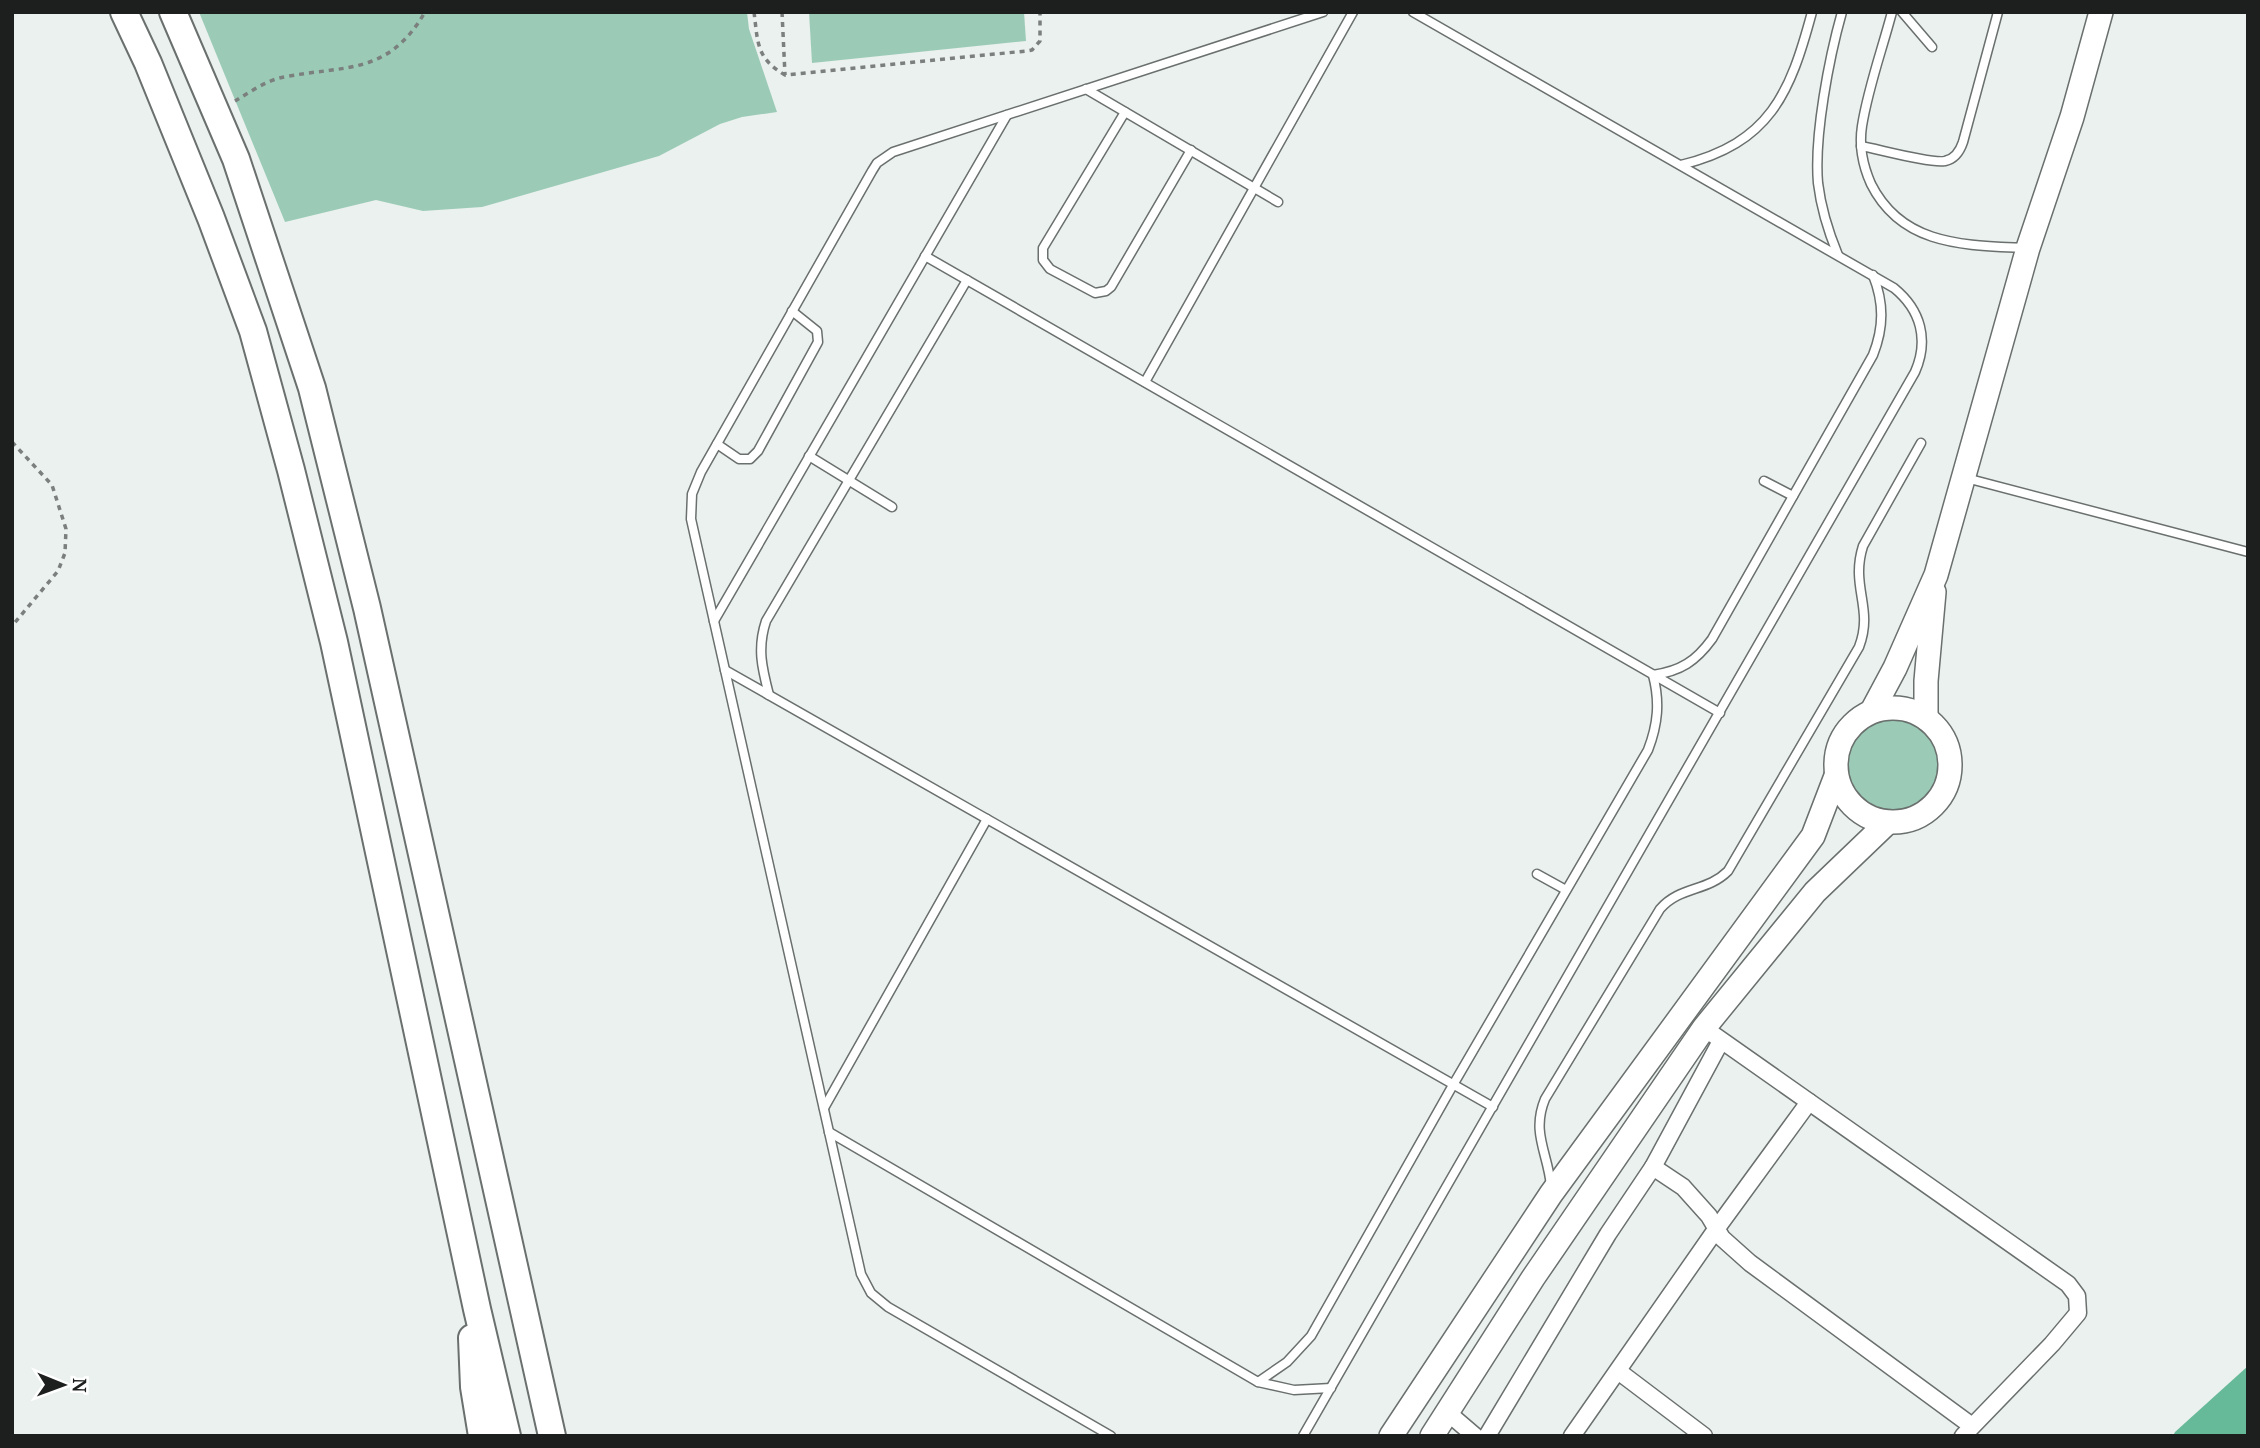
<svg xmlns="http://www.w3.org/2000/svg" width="2260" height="1448" viewBox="0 0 2260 1448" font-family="'PT Serif',serif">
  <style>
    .green { fill: #9bcbb7 }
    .water { fill: #66b999 }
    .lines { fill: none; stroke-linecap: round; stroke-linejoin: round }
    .service-casing { stroke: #6a706d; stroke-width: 11 }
    .minor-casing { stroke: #6a706d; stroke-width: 19 }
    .secondary-casing { stroke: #6a706d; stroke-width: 26 }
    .trunk-casing { stroke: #6a706d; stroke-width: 30 }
    .path { stroke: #7b7f7d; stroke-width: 3.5; stroke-dasharray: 5 5; stroke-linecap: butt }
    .service { stroke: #fff; stroke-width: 8 }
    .minor { stroke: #fff; stroke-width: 16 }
    .secondary { stroke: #fff; stroke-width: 23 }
    .trunk { stroke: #fff; stroke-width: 26 }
  </style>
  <rect width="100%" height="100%" fill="#ebf1ee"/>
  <g class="green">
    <path d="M199,12H747L749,29L777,112L742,117L720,124L659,156L482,207L423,211L376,200L285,222Z"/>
    <path d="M809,12H1024L1026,41L812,63Z"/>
    <circle cx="1893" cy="765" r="45"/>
  </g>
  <path class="water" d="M2248,1366V1436H2173L2175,1432Z"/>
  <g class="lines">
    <defs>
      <g id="service">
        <path d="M1892,12C1882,50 1868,88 1862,126C1859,145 1863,166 1871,184C1902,246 1964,245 2025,248"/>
        <path d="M1902,12L1932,47"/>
        <path d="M1086,89L1278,202"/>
        <path d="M1125,112L1043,248V260L1050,269L1095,293L1106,291L1111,287L1191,150"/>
        <path d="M1861,146C1878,149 1932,164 1945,161C1955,159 1960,151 1963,142L1998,12"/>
        <path d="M1681,165C1770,143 1790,94 1812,12"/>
        <path d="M1838,255C1828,231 1821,208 1818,183C1814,136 1829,58 1842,12"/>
        <path d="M925,256L1720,713"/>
        <path d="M1145,382L1353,12"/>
        <path d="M717,444L739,459H750L758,451L818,342L817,331L792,311"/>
        <path d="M809,456L892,507"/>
        <path d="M1966,478L2248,552"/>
        <path d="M1764,481L1793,496"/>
        <path d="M714,621L1007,115"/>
        <path d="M725,670L1493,1107"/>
        <path d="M769,695C762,668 757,648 766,621L967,280"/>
        <path d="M1537,874L1566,890"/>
        <path d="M824,1108L987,819"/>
        <path d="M829,1132L1258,1382L1294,1390L1331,1388"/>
        <path d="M1551,1186C1548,1153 1531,1133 1545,1099L1660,909C1680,886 1707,892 1728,871L1859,647C1874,608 1850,587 1863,546L1921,443"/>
        <path d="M1258,1382L1287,1362L1311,1336L1453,1085L1648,750C1658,724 1660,702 1653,675C1681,671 1696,661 1712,639L1873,355C1884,327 1884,303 1873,275"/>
        <path d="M1111,1436L888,1307L871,1293L861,1274L691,519L692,494L701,472L872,171L877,163L893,152L1323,12"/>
        <path d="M1303,1436L1915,372C1929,340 1921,310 1894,288L1413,12"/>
      </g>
      <g id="minor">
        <path d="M1704,1028L2068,1284L2077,1296L2078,1313L2052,1344L1963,1436"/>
        <path d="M1653,1167L1683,1187L1709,1216L1722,1238L1750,1263L1972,1426"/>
        <path d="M1618,1371L1704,1436"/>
        <path d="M1447,1412L1475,1436"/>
        <path d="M1487,1436L1608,1234L1653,1167L1721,1041"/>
        <path d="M1572,1436L1717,1228L1809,1102"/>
      </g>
      <g id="secondary">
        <circle cx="1893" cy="765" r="57"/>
        <path d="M1872,711L1895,668L1936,575L2028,248L2072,117L2101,12"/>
        <path d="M1926,718V681L1934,592"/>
        <path d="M1391,1436L1551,1194L1813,836L1836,776"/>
        <path d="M1432,1436L1533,1278L1704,1028L1815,892L1887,823"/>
      </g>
      <g id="trunk">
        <path d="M124,12L148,63L211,218L253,331L291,470L334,642L477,1309L507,1436"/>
        <path d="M173,12L236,159L312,388L367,608L552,1436"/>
        <path d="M472,1338L474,1387L482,1436"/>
      </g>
    </defs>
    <use href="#service" class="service-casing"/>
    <use href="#minor" class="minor-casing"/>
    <use href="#secondary" class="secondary-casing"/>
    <use href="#trunk" class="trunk-casing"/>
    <g class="path">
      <path d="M754,12C758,43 756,58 785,75L1026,51L1032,50L1040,41V12"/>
      <path d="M782,12L785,75"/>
      <path d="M235,101C250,92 267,80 284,77C345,65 388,76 425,12"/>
      <path d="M12,442L52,485L66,529L65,553L58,571L12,626"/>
    </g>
    <use href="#service" class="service"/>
    <use href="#minor" class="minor"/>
    <use href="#secondary" class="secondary"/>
    <use href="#trunk" class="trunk"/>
  </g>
  <rect width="2260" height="1448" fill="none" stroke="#1d1f1e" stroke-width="28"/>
  <g transform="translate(63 1385) rotate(91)" stroke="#ffffff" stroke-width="5" paint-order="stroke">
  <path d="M0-5L12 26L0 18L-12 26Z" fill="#1d1f1e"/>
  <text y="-10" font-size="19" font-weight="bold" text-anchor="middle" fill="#1d1f1e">N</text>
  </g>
</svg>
